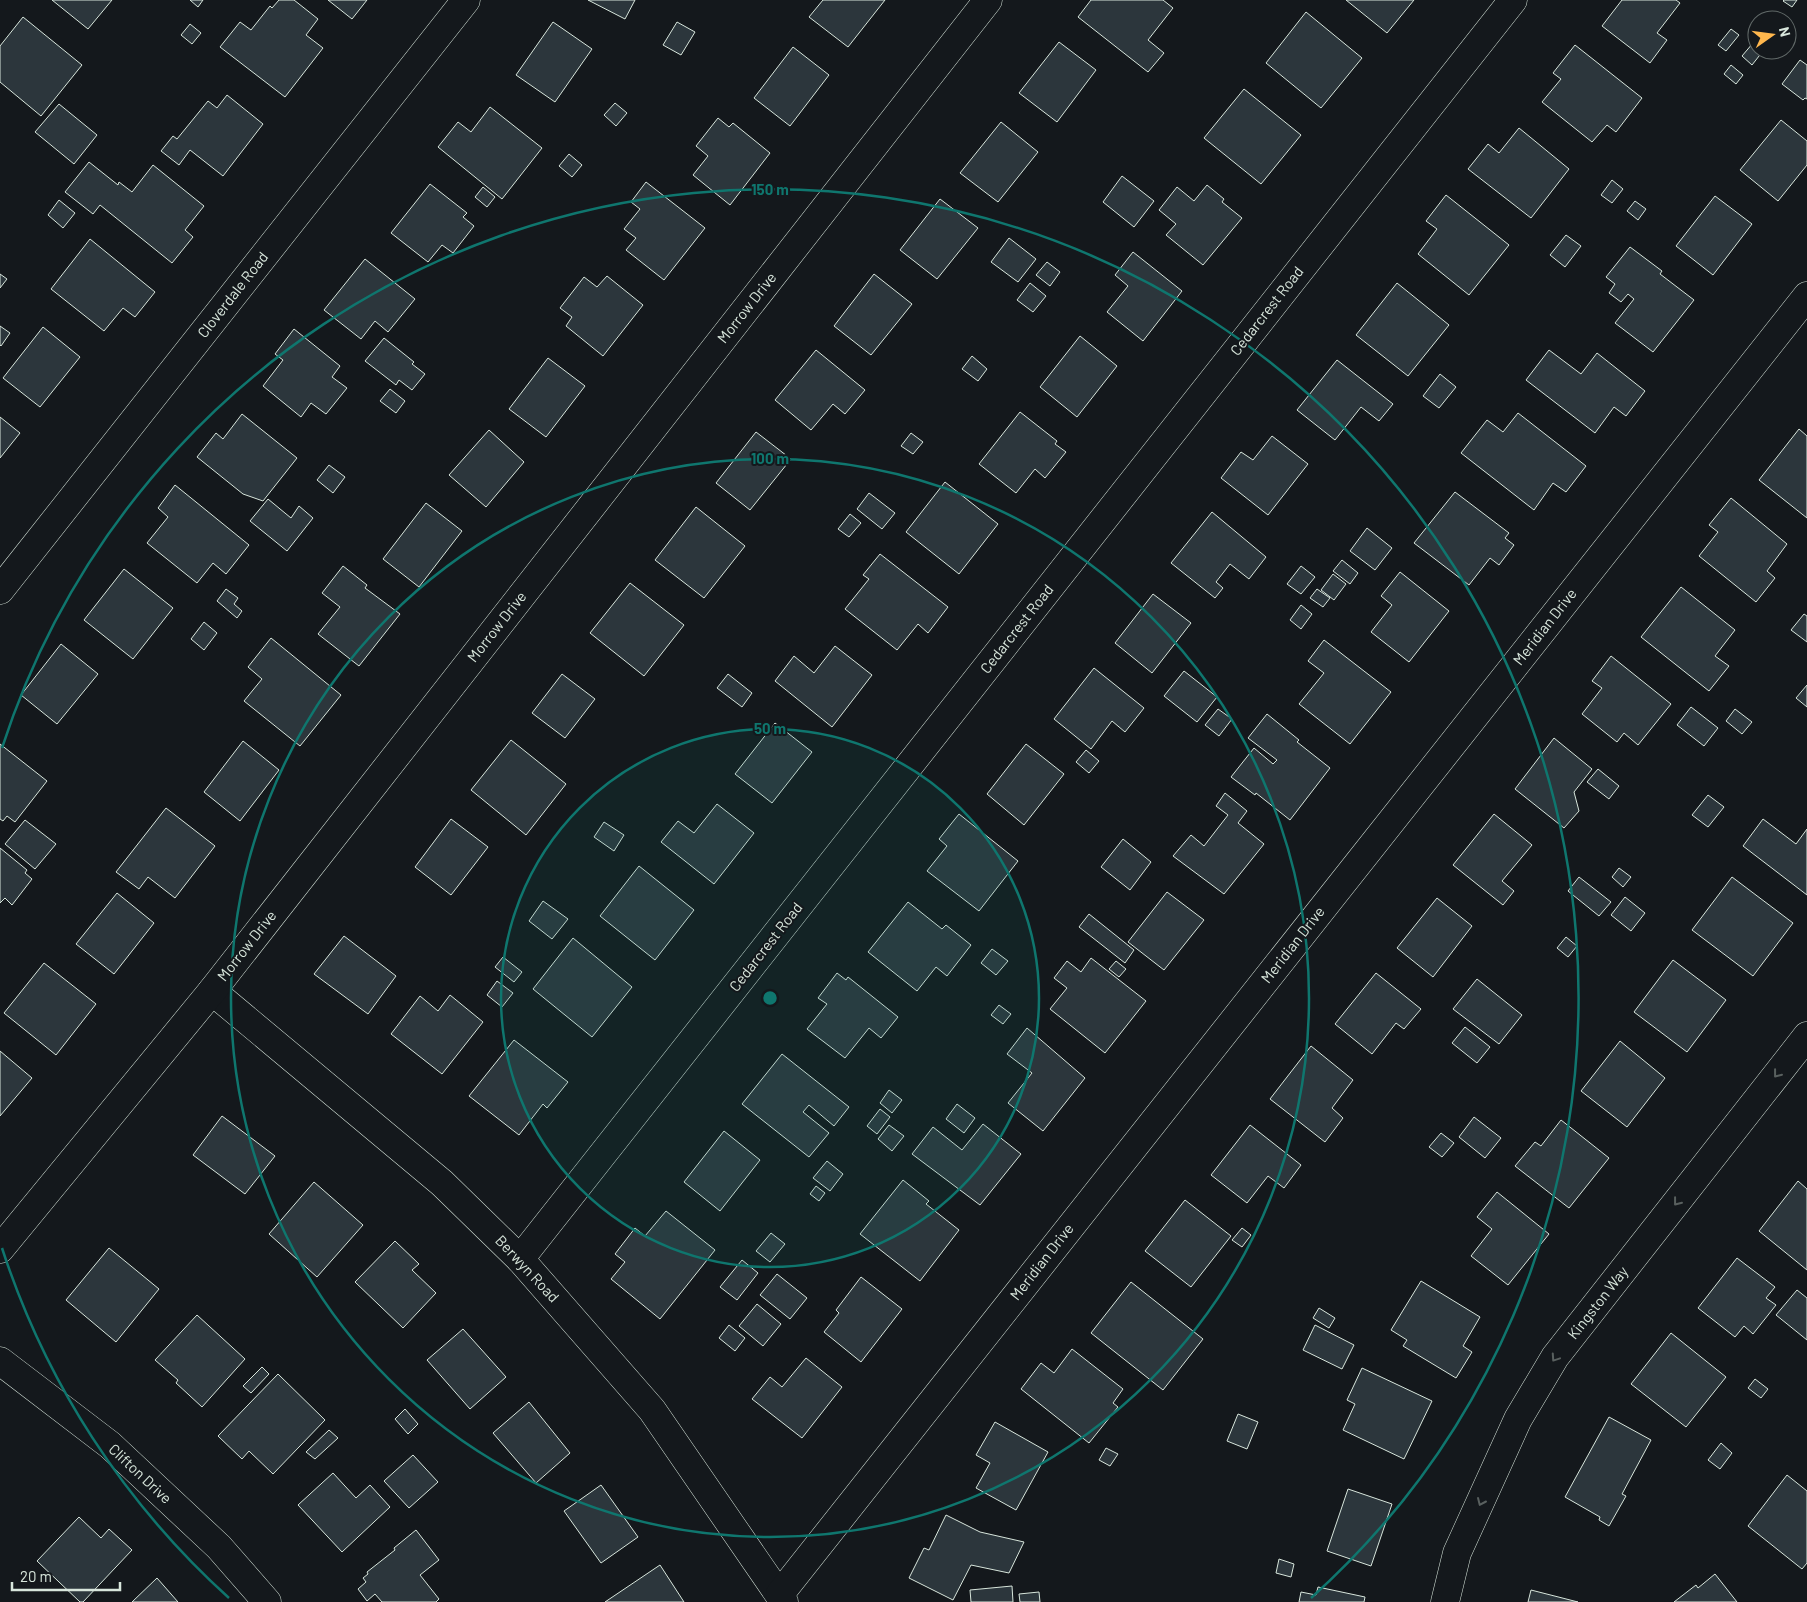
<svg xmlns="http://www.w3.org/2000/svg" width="1807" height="1602" viewBox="0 0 1807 1602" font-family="Barlow,sans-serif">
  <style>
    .building { fill: #2c363c; stroke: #d8e6dc }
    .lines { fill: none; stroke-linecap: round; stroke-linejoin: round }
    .minor-casing { stroke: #d8e6dc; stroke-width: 29 }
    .minor { stroke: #14181c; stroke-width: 28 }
    .oneway { stroke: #59605f }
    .ring { fill: none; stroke: #0f766e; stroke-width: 2.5 }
    .labels { text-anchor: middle; stroke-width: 4; stroke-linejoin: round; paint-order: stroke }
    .street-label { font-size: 15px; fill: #d8e6dc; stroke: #14181c }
    .centre { fill: #0f766e; stroke: #14181c; stroke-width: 2.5 }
    .ring-label { font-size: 15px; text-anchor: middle; font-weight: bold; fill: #0f766e; stroke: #14181c; stroke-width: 4; stroke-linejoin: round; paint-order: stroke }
  </style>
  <rect width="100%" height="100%" fill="#14181c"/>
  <g class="building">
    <path d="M52,0H112L88,29Z"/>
    <path d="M190,0H203L198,7Z"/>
    <path d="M279,0H294L318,19L306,35L323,48L285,97L220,47L240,22L251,30L270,6L272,8Z"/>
    <path d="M328,0H367L352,19Z"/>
    <path d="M588,0H635L625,19Z"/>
    <path d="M823,0H885L848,47L809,17Z"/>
    <path d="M1091,0H1163L1173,8L1148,40L1164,53L1148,72L1078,17Z"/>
    <path d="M1346,0H1414L1387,33Z"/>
    <path d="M1622,0H1676L1680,3L1657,33L1667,40L1650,63L1602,26Z"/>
    <path d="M1784,0H1797L1792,7L1783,1Z"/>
    <path d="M1306,12L1362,58L1321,108L1266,63Z"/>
    <path d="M23,17L82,65L41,116L0,82V46Z"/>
    <path d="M553,22L592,49L555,102L516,75Z"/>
    <path d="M677,22L695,32L681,55L663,45Z"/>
    <path d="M190,24L201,33L192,44L181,35Z"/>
    <path d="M1731,29L1739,35L1726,51L1718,45Z"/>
    <path d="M1059,42L1096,70L1057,122L1019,93Z"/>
    <path d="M1753,43L1757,46V50L1763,51L1752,65L1742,56Z"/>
    <path d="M1575,45L1642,98L1616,132L1607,125L1592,142L1542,102L1561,79L1553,73Z"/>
    <path d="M793,47L829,75L790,126L754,98Z"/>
    <path d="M1800,60L1807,65V99L1805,98L1803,100L1782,84Z"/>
    <path d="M1731,65L1743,75L1736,84L1724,74Z"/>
    <path d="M1244,89L1301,135L1261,184L1204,138Z"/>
    <path d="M227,95L263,124L223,176L190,150L179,165L161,151L173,136L177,139L208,101L217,108Z"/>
    <path d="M615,103L627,113L616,126L604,115Z"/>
    <path d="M59,104L97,135L74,164L35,132Z"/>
    <path d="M490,107L542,148L502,199L438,147L458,122L471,132Z"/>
    <path d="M718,118L729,127L733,123L770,153L730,205L693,175L708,156L696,146Z"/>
    <path d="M1781,120L1807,141V165L1778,201L1740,170Z"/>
    <path d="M1001,122L1038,152L998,202L960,173Z"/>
    <path d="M1519,128L1569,169L1531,218L1468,169L1488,144L1499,153Z"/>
    <path d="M569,154L582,165L572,177L559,166Z"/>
    <path d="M89,162L118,185L119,182L132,192L153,165L204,206L185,230L193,237L172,263L100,205L93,214L65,192Z"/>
    <path d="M1122,176L1154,201L1134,227L1103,202Z"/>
    <path d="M1612,180L1623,189L1612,203L1601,195Z"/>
    <path d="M646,182L705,228L664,280L626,250L636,238L624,229L640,209L631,202Z"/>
    <path d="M430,184L467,213L463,217L474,226L453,253L442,245L428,262L391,233Z"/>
    <path d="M1207,185L1224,199L1222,202L1242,218L1203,265L1166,235L1176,224L1159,210L1177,187L1194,201Z"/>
    <path d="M483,187L495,197L487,207L475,197Z"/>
    <path d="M1446,195L1509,245L1469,295L1418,254L1437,229L1426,221Z"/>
    <path d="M1715,196L1752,224L1713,275L1676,246Z"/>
    <path d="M940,199L978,228L937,279L900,250Z"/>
    <path d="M59,200L75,213L63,228L48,215Z"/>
    <path d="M1635,201L1646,209L1638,220L1627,211Z"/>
    <path d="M1566,235L1581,246L1565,267L1550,255Z"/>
    <path d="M1009,238L1036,259L1018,282L991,262Z"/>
    <path d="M90,239L155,292L135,317L123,308L104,331L51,289Z"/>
    <path d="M1630,247L1662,271L1660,274L1694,300L1653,352L1615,323L1634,299L1628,294L1621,302L1609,293L1615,284L1606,277Z"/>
    <path d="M1133,252L1182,291L1143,341L1107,312L1128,286L1115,275Z"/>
    <path d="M365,259L415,299L388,332L375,321L361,339L324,310Z"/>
    <path d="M1047,262L1060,272L1050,286L1036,275Z"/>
    <path d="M0,274L7,279L0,288Z"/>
    <path d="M874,274L912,304L871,355L834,326Z"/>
    <path d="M607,276L643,305L603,356L566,326L572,317L560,308L584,277L597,287Z"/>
    <path d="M1030,283L1046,296L1033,312L1017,300Z"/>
    <path d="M1397,283L1449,325L1408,376L1356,335Z"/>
    <path d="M0,326L10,333L1,346L0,345Z"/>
    <path d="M43,327L80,357L40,407L3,378Z"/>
    <path d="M294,329L340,366L332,377L347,388L326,414L311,403L301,417L263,386L283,360L275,354Z"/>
    <path d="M1080,336L1117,366L1077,417L1040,387Z"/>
    <path d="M384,338L414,362L412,364L425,374L412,390L399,380L396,385L365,361Z"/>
    <path d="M816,350L865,390L845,414L833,404L811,430L775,400Z"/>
    <path d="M1549,350L1581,374L1597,353L1645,391L1626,416L1614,407L1595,433L1526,380Z"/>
    <path d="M972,356L987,369L978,381L962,369Z"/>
    <path d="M548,358L585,386L546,437L509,409Z"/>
    <path d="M1337,360L1393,404L1379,421L1361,407L1335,440L1297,410Z"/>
    <path d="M1440,374L1456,387L1439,408L1423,396Z"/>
    <path d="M390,389L405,401L396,413L380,401Z"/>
    <path d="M1020,412L1057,441L1055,444L1066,452L1045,478L1035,469L1016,493L979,464Z"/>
    <path d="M1518,413L1586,466L1566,492L1553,483L1534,510L1461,453L1487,420L1503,432Z"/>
    <path d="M242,414L297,458L263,501L243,494L197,457L216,433L223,439Z"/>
    <path d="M0,417L20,433L0,458Z"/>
    <path d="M1799,429L1807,436V518L1759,480Z"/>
    <path d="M489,430L524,462L486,507L449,475Z"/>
    <path d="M756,432L791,459L750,510L716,483Z"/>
    <path d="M911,433L923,442L913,454L901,446Z"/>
    <path d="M1272,436L1308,464L1268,515L1221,478L1241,452L1253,460Z"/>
    <path d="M329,465L345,477L333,493L317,480Z"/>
    <path d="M945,482L998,524L959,574L906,532Z"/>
    <path d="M175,485L249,545L226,574L213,563L197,583L147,543L168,517L158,508Z"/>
    <path d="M1455,492L1509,533L1505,538L1514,545L1499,565L1490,558L1469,585L1414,543Z"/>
    <path d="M869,493L895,513L882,529L857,509Z"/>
    <path d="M1731,498L1787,544L1767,571L1775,578L1756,602L1699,556L1718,532L1709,525Z"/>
    <path d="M268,499L291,518L299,506L313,518L287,551L250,521Z"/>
    <path d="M426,503L462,531L419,587L383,559Z"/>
    <path d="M696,507L745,546L704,598L655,560Z"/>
    <path d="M1212,512L1266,557L1249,579L1230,564L1216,582L1223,588L1215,598L1171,563Z"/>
    <path d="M850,514L861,523L849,537L838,529Z"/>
    <path d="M1367,528L1392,548L1375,570L1350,551Z"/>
    <path d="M880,554L948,607L928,633L918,624L897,650L845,609L869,579L863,575Z"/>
    <path d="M1342,560L1358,573L1350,584L1333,571Z"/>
    <path d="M343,566L367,585L365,588L400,614L359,666L318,634L340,607L322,593Z"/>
    <path d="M1301,566L1315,577L1301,594L1287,584Z"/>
    <path d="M124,569L173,608L133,659L84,620Z"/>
    <path d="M1400,572L1449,611L1409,662L1371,632L1392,605L1381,596Z"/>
    <path d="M1333,574L1346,584L1334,600L1321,590Z"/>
    <path d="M630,583L684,625L644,676L590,633Z"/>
    <path d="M1681,587L1735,630L1715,656L1729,666L1709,691L1641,637Z"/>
    <path d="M226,589L238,598L234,604L242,611L237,618L217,601Z"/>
    <path d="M1317,589L1330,598L1323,607L1310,598Z"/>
    <path d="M1153,594L1191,623L1152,673L1115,643Z"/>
    <path d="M1301,605L1312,614L1301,629L1290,620Z"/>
    <path d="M1804,614L1807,616V642L1791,630Z"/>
    <path d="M204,622L217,633L204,650L191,639Z"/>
    <path d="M271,638L341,695L300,746L244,701L262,679L248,667Z"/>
    <path d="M1324,640L1391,692L1350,744L1299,704L1324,673L1308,661Z"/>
    <path d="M61,644L98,674L57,724L21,695Z"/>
    <path d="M835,646L872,675L832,727L775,681L794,656L814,673Z"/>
    <path d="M1611,656L1671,704L1638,745L1624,733L1617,742L1582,714L1602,688L1592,681Z"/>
    <path d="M1094,668L1144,708L1125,732L1112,721L1091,749L1054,719Z"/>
    <path d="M1184,671L1217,697L1197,722L1164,696Z"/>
    <path d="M562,674L595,699L565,738L532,713Z"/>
    <path d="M728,674L752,693L742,707L717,688Z"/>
    <path d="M1807,685V707L1796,698Z"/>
    <path d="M1691,707L1718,728L1704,746L1677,725Z"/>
    <path d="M1218,709L1232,719L1219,736L1205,725Z"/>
    <path d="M1735,709L1752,722L1742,734L1726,721Z"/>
    <path d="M1267,714L1299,740L1297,742L1330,768L1290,820L1256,793L1255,795L1231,777L1254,748L1273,764L1277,760L1248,738Z"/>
    <path d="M775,723L812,752L772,803L735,774Z"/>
    <path d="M1554,738L1592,769L1574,792L1579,811L1564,828L1515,789Z"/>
    <path d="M511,740L566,784L526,835L471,790Z"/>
    <path d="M243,741L279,770L240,821L204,792Z"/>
    <path d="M0,744L47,781L15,822L7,816L3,821L0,819Z"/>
    <path d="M1026,744L1064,774L1024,825L987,794Z"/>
    <path d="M1086,750L1099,761L1089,773L1076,762Z"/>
    <path d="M1598,769L1619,786L1609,799L1587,782Z"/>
    <path d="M1225,793L1247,811L1238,823L1264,844L1224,894L1173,856L1191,835L1204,846L1228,815L1216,806Z"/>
    <path d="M1708,795L1724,807L1708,827L1692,815Z"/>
    <path d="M717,804L754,833L714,884L661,842L678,821L694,833Z"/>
    <path d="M166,808L215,846L175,898L148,877L139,889L116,872Z"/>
    <path d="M959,814L1018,861L979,911L927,871L947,846L939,839Z"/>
    <path d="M1494,814L1532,845L1502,881L1514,891L1503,905L1453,865Z"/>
    <path d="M451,819L488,847L451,895L415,867Z"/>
    <path d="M1763,819L1796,844L1807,829V895L1743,846Z"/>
    <path d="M25,820L56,844L35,869L5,844Z"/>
    <path d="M604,822L624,835L614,851L594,837Z"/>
    <path d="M1123,839L1151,862L1130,890L1101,867Z"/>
    <path d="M0,848L27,870L25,873L32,879L12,905L5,898L0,903Z"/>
    <path d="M639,866L694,910L655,960L600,916Z"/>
    <path d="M1619,868L1631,877L1623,887L1612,877Z"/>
    <path d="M1579,877L1611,902L1599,916L1568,891Z"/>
    <path d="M1732,877L1793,923L1753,976L1692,930Z"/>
    <path d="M1167,892L1204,920L1164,970L1128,942Z"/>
    <path d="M117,893L154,923L114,974L76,944Z"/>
    <path d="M1625,897L1645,913L1631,931L1611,915Z"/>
    <path d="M1437,898L1472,926L1433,977L1397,948Z"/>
    <path d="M543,901L568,919L552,939L529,921Z"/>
    <path d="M908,902L942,929L946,925L971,945L947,976L936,967L917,991L868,952Z"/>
    <path d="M1089,914L1134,950L1125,963L1079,927Z"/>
    <path d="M344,936L396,976L368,1014L314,974Z"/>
    <path d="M1566,937L1577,946L1568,957L1557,948Z"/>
    <path d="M573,938L632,987L592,1037L533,989Z"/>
    <path d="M992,949L1008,961L996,975L981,963Z"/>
    <path d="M503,957L522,972L514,982L495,967Z"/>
    <path d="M1091,958L1146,1001L1105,1053L1050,1009L1067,988L1054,978L1067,961L1081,972Z"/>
    <path d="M1673,960L1726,1000L1687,1052L1634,1012Z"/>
    <path d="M1116,961L1126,969L1119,977L1109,969Z"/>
    <path d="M44,963L96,1004L56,1055L4,1013Z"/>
    <path d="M837,973L846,980L848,977L898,1017L881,1038L869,1028L845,1058L807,1029L827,1004L818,998Z"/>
    <path d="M1376,973L1421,1009L1404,1029L1396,1023L1372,1054L1335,1024Z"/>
    <path d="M1477,979L1522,1015L1499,1044L1453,1009Z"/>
    <path d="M497,981L513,993L502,1007L487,995Z"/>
    <path d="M450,995L483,1022L442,1074L391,1034L420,996L438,1011Z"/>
    <path d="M999,1005L1011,1014L1003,1024L991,1015Z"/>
    <path d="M1465,1027L1490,1047L1477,1063L1452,1043Z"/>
    <path d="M1027,1028L1085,1078L1043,1131L1008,1103L1032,1073L1007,1054Z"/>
    <path d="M514,1040L568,1082L547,1108L543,1104L519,1135L469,1096Z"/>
    <path d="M1620,1041L1665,1078L1627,1127L1581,1091Z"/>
    <path d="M1311,1046L1353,1080L1332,1108L1343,1118L1325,1142L1270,1099Z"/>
    <path d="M0,1051L32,1078L0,1116Z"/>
    <path d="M782,1054L849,1107L834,1126L809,1105L803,1112L829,1133L809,1157L742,1104Z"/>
    <path d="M889,1090L902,1100L892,1113L880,1103Z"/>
    <path d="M957,1104L975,1118L964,1133L946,1119Z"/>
    <path d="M880,1109L890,1117L877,1134L867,1126Z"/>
    <path d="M222,1116L275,1156L245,1194L193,1155Z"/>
    <path d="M1474,1117L1501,1138L1485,1158L1459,1137Z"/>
    <path d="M1561,1120L1609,1158L1569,1208L1515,1166L1535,1142L1541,1146Z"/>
    <path d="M983,1124L1021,1154L980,1205L912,1154L933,1127L962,1150Z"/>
    <path d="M889,1125L904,1136L892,1151L878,1139Z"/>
    <path d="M1250,1125L1301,1165L1284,1188L1268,1176L1247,1203L1211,1175Z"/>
    <path d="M724,1131L760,1160L720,1211L684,1182Z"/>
    <path d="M1441,1133L1454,1143L1442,1157L1429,1147Z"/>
    <path d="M827,1161L843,1174L830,1191L813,1178Z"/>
    <path d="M903,1180L929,1201L926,1204L959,1230L920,1281L860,1234Z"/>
    <path d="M1798,1181L1807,1189V1270L1759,1231Z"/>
    <path d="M314,1182L363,1225L317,1277L269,1234Z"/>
    <path d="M816,1186L825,1193L819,1201L810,1194Z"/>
    <path d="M1497,1192L1549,1234L1508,1285L1471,1256L1492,1229L1477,1217Z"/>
    <path d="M1185,1200L1231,1236L1191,1287L1145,1251Z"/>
    <path d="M666,1211L715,1250L660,1319L611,1279L625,1262L615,1254L635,1228L645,1236Z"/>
    <path d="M1242,1228L1251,1235L1242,1247L1232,1240Z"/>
    <path d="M771,1233L785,1244L770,1262L756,1251Z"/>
    <path d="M395,1241L419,1264L412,1270L436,1293L403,1328L355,1282Z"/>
    <path d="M109,1248L159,1289L116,1342L66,1300Z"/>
    <path d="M1737,1258L1775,1287L1766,1298L1776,1305L1753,1334L1744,1326L1735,1337L1698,1308Z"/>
    <path d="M742,1260L758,1273L737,1300L720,1287Z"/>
    <path d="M777,1274L807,1298L790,1319L760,1295Z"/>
    <path d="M861,1277L902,1309L861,1362L824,1332L839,1313L836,1310Z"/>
    <path d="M1421,1281L1480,1317L1463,1346L1472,1352L1456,1378L1403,1346L1407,1340L1391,1330Z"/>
    <path d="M1131,1282L1203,1339L1163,1390L1091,1333Z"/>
    <path d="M1797,1290L1807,1298V1340L1776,1315Z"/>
    <path d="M757,1304L781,1324L763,1346L739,1326Z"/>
    <path d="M1319,1308L1335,1318L1329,1328L1313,1318Z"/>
    <path d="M197,1315L245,1359L202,1407L176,1383L178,1380L155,1360Z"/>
    <path d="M729,1325L745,1338L735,1351L719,1338Z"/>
    <path d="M1315,1325L1354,1345L1342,1369L1303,1350Z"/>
    <path d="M463,1329L506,1377L470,1409L427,1360Z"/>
    <path d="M1671,1333L1726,1377L1686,1427L1631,1384Z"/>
    <path d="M1072,1349L1123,1389L1113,1403L1118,1407L1089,1443L1021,1389L1041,1363L1054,1373Z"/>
    <path d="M806,1358L842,1387L802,1438L752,1399L770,1377L782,1387Z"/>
    <path d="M262,1367L269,1374L251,1393L243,1386Z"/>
    <path d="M1362,1368L1432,1401L1404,1459L1343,1430L1355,1404L1347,1400Z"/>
    <path d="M278,1374L325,1420L273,1474L249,1451L242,1459L218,1436Z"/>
    <path d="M1755,1379L1768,1389L1761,1398L1748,1388Z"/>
    <path d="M529,1402L570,1453L536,1483L493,1433Z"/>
    <path d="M405,1409L418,1424L408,1434L395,1419Z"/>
    <path d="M1238,1414L1258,1422L1247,1449L1227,1441Z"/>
    <path d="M1609,1417L1651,1440L1622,1494L1626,1496L1609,1526L1599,1520L1600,1517L1565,1497Z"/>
    <path d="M995,1422L1048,1452L1016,1510L976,1488L990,1463L976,1455Z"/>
    <path d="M329,1430L338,1438L315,1459L306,1452Z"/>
    <path d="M1721,1443L1732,1453L1720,1469L1708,1460Z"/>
    <path d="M1106,1448L1118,1454L1110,1466L1099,1460Z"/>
    <path d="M413,1455L438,1482L409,1508L384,1481Z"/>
    <path d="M333,1473L356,1498L370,1485L390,1507L342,1552L298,1505Z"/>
    <path d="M1787,1475L1807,1491V1563L1802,1569L1748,1526Z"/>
    <path d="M601,1485L638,1537L601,1563L564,1511Z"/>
    <path d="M1348,1489L1392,1504L1371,1566L1327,1551Z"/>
    <path d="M946,1515L980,1532L1024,1542L1009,1573L971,1565L953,1600L909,1578L924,1548L929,1550Z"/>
    <path d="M79,1517L101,1538L109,1529L132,1550L83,1602H80L37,1561Z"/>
    <path d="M416,1530L439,1560L420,1575L439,1599L436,1602H382L375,1594L367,1601L358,1589L366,1582L363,1578L368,1574L367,1572L395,1550L394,1548Z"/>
    <path d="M1279,1559L1294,1564L1291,1577L1276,1573Z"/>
    <path d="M660,1565L684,1602H605Z"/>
    <path d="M1715,1574L1737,1602H1674L1696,1585L1698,1588Z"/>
    <path d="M157,1578L178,1602H132Z"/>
    <path d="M1012,1586L1013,1602H971L970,1590Z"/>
    <path d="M1318,1587L1365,1597L1364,1602H1299L1301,1592L1316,1595Z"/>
    <path d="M1531,1590L1578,1602H1528Z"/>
    <path d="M1039,1592L1040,1602H1020L1019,1594Z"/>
  </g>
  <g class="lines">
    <defs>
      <g id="minor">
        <path d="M0,590L466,0"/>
        <path d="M212,991L442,1183L520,1259L652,1410L784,1602"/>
        <path d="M0,1249L212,991L988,0"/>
        <path d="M520,1259L1513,0"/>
        <path d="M0,1361L110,1445L219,1547L267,1602"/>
        <path d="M780,1594L1807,296"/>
        <path d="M1445,1602L1457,1553L1518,1419L1555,1357L1807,1036"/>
      </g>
    </defs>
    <use href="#minor" class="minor-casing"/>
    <use href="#minor" class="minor"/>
  </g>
  <defs><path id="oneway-chevron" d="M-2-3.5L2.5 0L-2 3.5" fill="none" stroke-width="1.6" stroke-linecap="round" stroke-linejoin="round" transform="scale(1.25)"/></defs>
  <g class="oneway">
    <use href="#oneway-chevron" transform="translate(1777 1074) rotate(128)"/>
    <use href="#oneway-chevron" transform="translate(1677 1202) rotate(128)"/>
    <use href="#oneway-chevron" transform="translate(1555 1358) rotate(124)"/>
    <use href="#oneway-chevron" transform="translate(1481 1502) rotate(114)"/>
  </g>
  <circle cx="770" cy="998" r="269" fill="#0f766e" fill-opacity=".12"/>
  <g class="ring">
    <circle cx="770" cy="998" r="269"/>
    <circle cx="770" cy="998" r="539"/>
    <path d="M229 1598A808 808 0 0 1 2 1248M2 748A808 808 0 1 1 1311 1598"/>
  </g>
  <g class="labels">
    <g class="street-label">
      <text transform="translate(233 295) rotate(-52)" y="5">Cloverdale Road</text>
      <text transform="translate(747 308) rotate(-52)" y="5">Morrow Drive</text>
      <text transform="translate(1267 311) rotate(-52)" y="5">Cedarcrest Road</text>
      <text transform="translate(497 627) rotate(-52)" y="5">Morrow Drive</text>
      <text transform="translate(1545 627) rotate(-52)" y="5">Meridian Drive</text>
      <text transform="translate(1017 629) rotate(-52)" y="5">Cedarcrest Road</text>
      <text transform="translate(1293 945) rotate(-52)" y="5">Meridian Drive</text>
      <text transform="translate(247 946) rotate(-52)" y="5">Morrow Drive</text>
      <text transform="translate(766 947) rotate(-52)" y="5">Cedarcrest Road</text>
      <text transform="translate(1042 1262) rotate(-52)" y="5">Meridian Drive</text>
      <text transform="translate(527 1269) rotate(47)" y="5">Berwyn Road</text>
      <text transform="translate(1598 1303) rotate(-52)" y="5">Kingston Way</text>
      <text transform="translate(140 1474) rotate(43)" y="5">Clifton Drive</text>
    </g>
  </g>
  <circle cx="770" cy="998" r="8" class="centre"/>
  <g class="ring-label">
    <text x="770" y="195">150 m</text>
    <text x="770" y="464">100 m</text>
    <text x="770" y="734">50 m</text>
  </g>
  <g transform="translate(1772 35) rotate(76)"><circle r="24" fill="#14181c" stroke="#626a69"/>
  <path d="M0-4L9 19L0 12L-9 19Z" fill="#ffb74d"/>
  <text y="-8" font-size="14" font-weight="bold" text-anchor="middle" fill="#d8e6dc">N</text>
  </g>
  <path d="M12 1582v8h108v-8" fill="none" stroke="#d8e6dc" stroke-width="2.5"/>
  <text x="20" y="1582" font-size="15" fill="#d8e6dc" stroke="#14181c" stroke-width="4" paint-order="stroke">20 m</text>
</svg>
